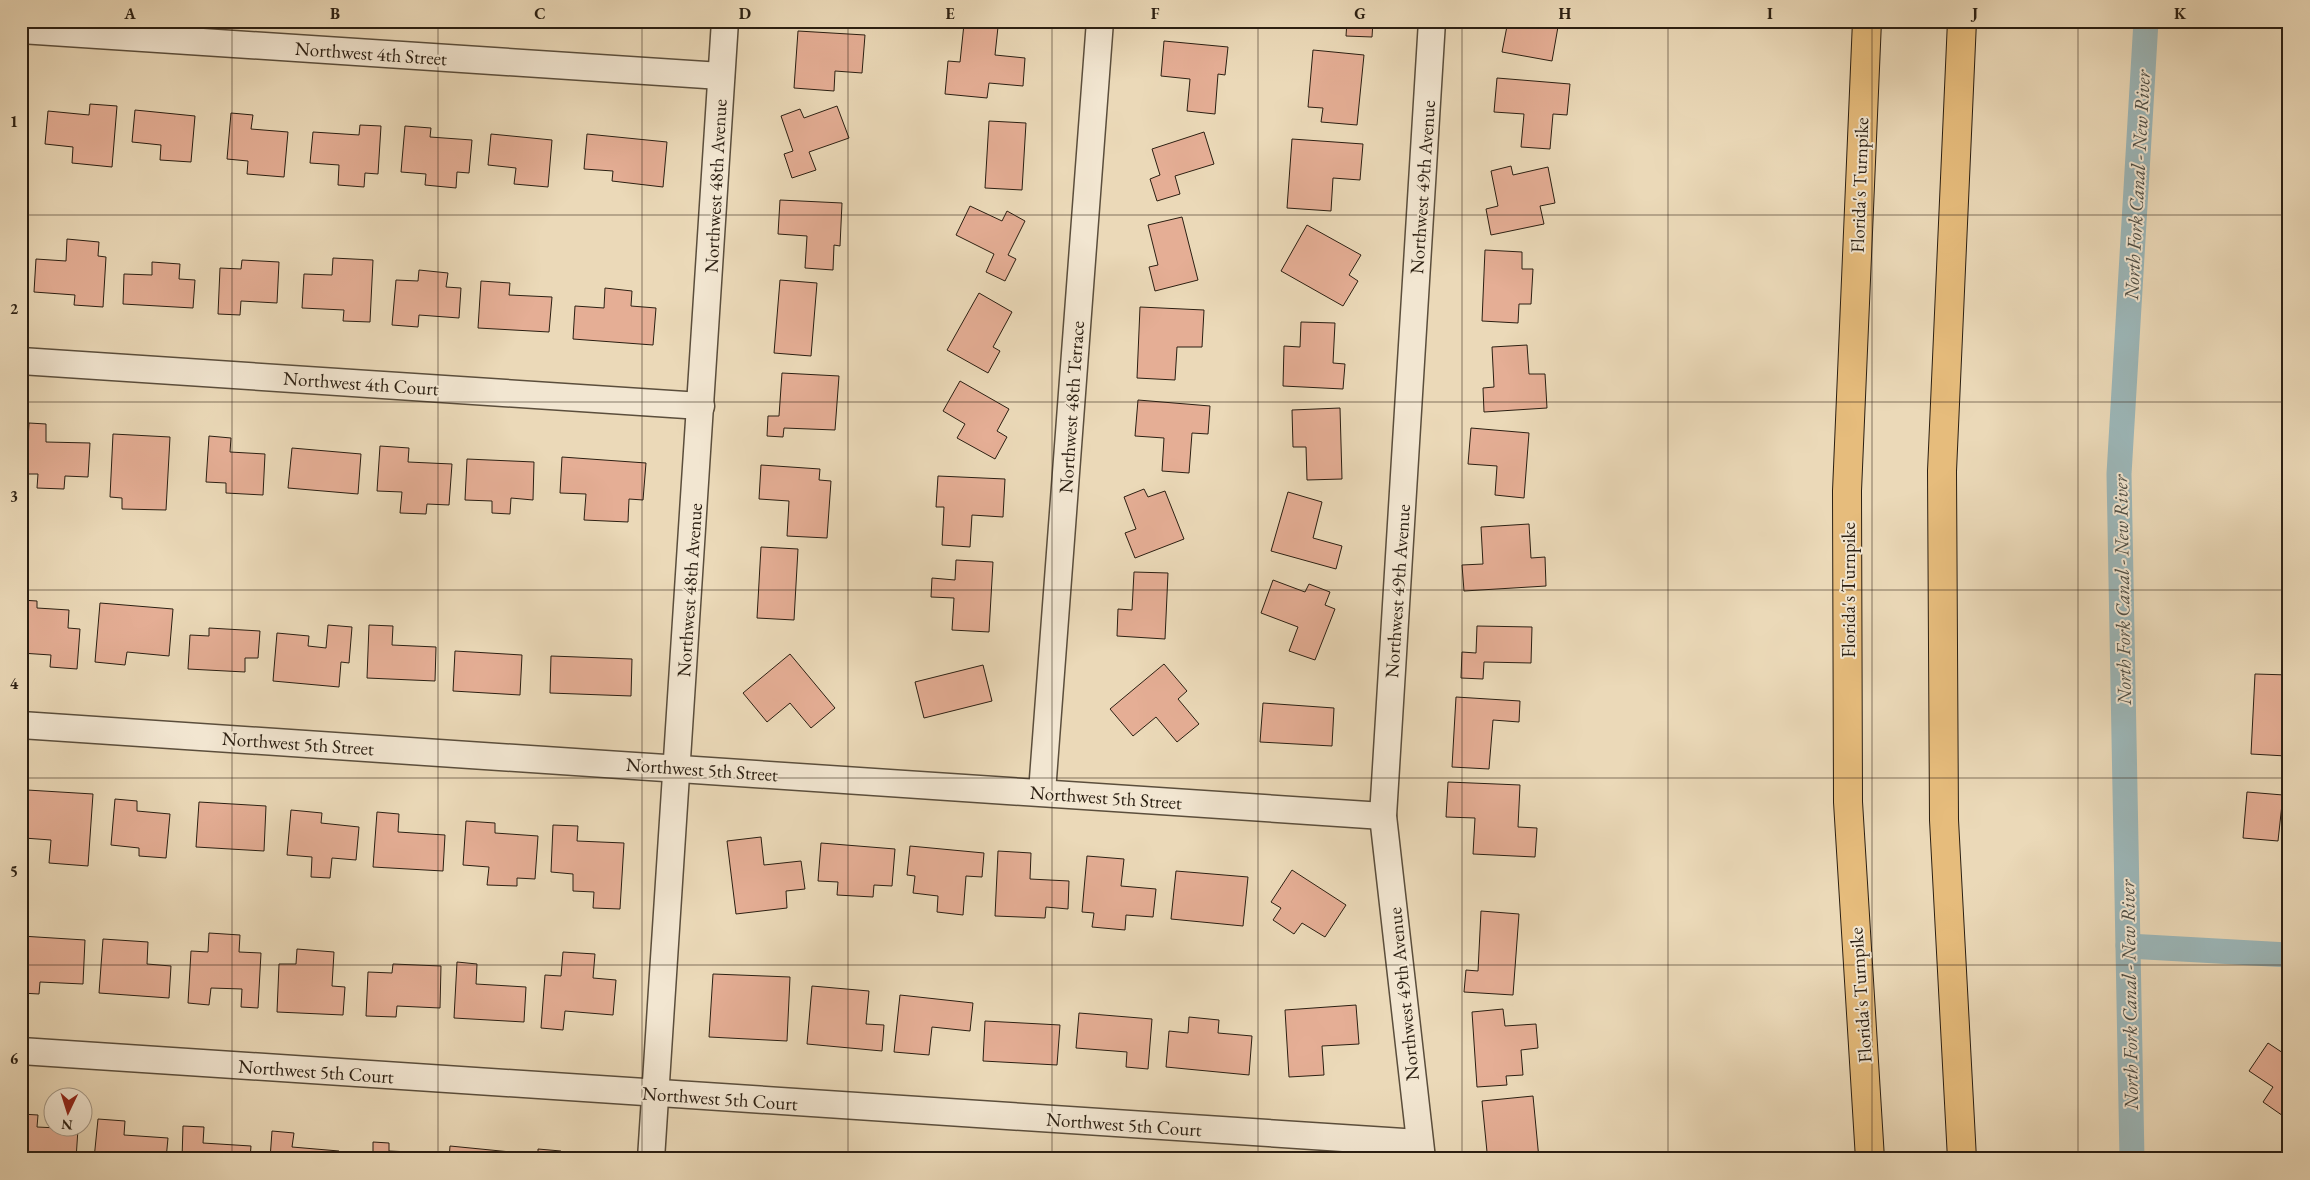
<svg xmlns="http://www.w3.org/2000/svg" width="2310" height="1180" viewBox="0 0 2310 1180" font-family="'EB Garamond',serif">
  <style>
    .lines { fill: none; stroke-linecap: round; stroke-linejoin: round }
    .canal { stroke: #9cb7b9; stroke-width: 25 }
    .building { fill: #e5ae95; stroke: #2b1f12 }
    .minor-casing { stroke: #5b4e3c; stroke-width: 29 }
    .highway-casing { stroke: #2b1f12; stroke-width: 30 }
    .minor { stroke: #f2e6d1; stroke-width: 26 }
    .highway { stroke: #e6bc7c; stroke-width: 28 }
    .grid { fill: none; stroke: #2b1f12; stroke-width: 1; stroke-opacity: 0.55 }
    .labels { text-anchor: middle; stroke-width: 4; stroke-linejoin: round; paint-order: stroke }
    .street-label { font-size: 19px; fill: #2b1f12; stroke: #f2e6d1 }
    .water-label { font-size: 20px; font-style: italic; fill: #4d4d44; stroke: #f2e6d1 }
    .neatline { fill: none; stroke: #2b1f12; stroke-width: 2 }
    .grid-label { font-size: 16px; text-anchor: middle; font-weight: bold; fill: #2b1f12 }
  </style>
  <rect width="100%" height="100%" fill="#ebd9b8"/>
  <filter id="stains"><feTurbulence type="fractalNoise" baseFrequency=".004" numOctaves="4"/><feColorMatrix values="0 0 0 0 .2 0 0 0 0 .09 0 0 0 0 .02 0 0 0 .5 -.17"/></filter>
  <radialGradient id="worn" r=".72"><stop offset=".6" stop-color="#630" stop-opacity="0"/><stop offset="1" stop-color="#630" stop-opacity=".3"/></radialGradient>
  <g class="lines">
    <g class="canal">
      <path d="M2128,946L2289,955"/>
      <path d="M2132,1159L2119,474L2146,21"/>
    </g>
  </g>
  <g class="building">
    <path d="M1177,21H1209V27Z"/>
    <path d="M1347,21H1373L1372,37L1346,36Z"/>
    <path d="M1508,21H1559L1552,61L1502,52Z"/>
    <path d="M964,24L998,27L995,55L1025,58L1023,86L989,83L987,98L945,94L948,61L960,62Z"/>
    <path d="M798,31L865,35L862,73L835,71L834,91L794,88Z"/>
    <path d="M1164,41L1228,47L1225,75L1218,74L1215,114L1187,111L1190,79L1161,76Z"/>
    <path d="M1313,50L1364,55L1357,125L1321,122L1323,108L1308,107Z"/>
    <path d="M1497,78L1570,84L1567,115L1553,114L1550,149L1521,147L1524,114L1494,112Z"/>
    <path d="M90,104L117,106L112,167L72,163L73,147L45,144L48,111L89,115Z"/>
    <path d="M837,106L849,138L809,152L816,170L792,178L784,154L793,151L781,116L800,109L804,118Z"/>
    <path d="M135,110L195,116L191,162L160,160L161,145L132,142Z"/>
    <path d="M21,112L27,113L25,144L21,143Z"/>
    <path d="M231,113L253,115L251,129L288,132L284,177L247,174L248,161L227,159Z"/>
    <path d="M989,121L1026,123L1022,190L985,188Z"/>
    <path d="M360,125L381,126L378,174L365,173L364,187L338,185L339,165L310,163L313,132L359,135Z"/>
    <path d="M405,126L431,128L430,137L472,140L469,173L457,172L456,188L425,185L426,174L401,172Z"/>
    <path d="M1204,132L1214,164L1175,176L1180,194L1157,201L1150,179L1160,175L1152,149Z"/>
    <path d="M491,134L552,140L548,187L514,184L516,168L488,165Z"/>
    <path d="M587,134L667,142L663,187L612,181L613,171L584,169Z"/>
    <path d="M1292,139L1363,144L1360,180L1333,178L1331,211L1287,208Z"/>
    <path d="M1511,166L1513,175L1548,167L1555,203L1540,206L1544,224L1491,235L1486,209L1498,206L1491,171Z"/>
    <path d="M780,200L842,203L840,246L834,245L833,270L805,268L807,236L778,234Z"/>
    <path d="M970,206L1002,221L1007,211L1025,221L1008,255L1016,259L1005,281L986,272L994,254L956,235Z"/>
    <path d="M1182,217L1198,280L1155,291L1149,267L1158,265L1148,225Z"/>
    <path d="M1307,225L1361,255L1349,275L1358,281L1343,306L1281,271Z"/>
    <path d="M67,239L99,242L98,256L106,257L103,307L74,305L75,295L34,292L36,259L66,261Z"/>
    <path d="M1485,250L1522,252V269H1533L1531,304H1519L1518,323L1482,321Z"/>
    <path d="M333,258L373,260L370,322L343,321L344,310L302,308L304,274L332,275Z"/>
    <path d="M242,260L279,262L277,303L241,301L240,315L218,314L220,268L241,269Z"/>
    <path d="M152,262L180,264L179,279L195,280L193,308L123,304L124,274L152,275Z"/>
    <path d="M419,270L448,273L446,287L461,288L459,318L419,315L418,327L392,325L396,280L418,281Z"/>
    <path d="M780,280L817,283L811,356L774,353Z"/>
    <path d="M481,281L510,283L509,295L552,297L549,332L478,328Z"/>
    <path d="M605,288L632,291L631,306L656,308L653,345L573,339L575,306L604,308Z"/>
    <path d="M979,293L1012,312L993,347L1000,351L988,373L947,350Z"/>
    <path d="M1140,307L1204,310L1202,347H1177L1175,380L1137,378Z"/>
    <path d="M1301,322L1335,323L1333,363L1345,364L1343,389L1283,386L1284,346L1300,347Z"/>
    <path d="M1527,345L1529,374H1545L1547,408L1484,412L1483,388L1494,387L1492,347Z"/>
    <path d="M782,373L839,376L835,430L784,428L783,437L767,436L768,416H779Z"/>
    <path d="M960,381L1009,409L997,431L1007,437L995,459L957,438L965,424L943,411Z"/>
    <path d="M1138,400L1210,406L1208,434L1192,433L1189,473L1162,471L1164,438L1135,436Z"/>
    <path d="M1340,408L1342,479L1307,480L1306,447H1293L1292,410Z"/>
    <path d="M29,423L46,424V442L90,443L88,477L65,476L64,489L37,488L38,474H21V439L28,440Z"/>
    <path d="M1471,428L1529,433L1524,498L1495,495L1497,466L1468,464Z"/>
    <path d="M113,434L170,437L166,510L122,509V498L110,497Z"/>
    <path d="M209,436L231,438L230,452L265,454L263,495L226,493V483L206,482Z"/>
    <path d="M380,446L409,448L408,462L452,464L449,505L427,504L426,514L400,513L402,492L377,491Z"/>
    <path d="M292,448L361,454L358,494L288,488Z"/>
    <path d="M562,457L646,463L643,500L629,499L628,522L584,520L586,494L560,493Z"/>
    <path d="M467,459L534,462L533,500L511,498L510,514L492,513V501L465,500Z"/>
    <path d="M761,465L820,469L819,480L831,481L827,538L787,536L789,501L759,499Z"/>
    <path d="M938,476L1005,479L1003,517L972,515L970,547L942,545L944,507H936Z"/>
    <path d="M1144,489L1148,497L1165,491L1184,539L1135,558L1125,533L1136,529L1124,497Z"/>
    <path d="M1288,492L1322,502L1313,538L1342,546L1336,569L1271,551Z"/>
    <path d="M1529,524L1531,558L1545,557L1546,586L1464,591L1462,565L1483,564L1481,527Z"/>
    <path d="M761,547L798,549L794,620L757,618Z"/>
    <path d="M956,560L993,562L989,632L952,630L954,598L931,597L932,578L955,580Z"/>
    <path d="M1134,572L1168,573L1165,639L1117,636L1118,609L1132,610Z"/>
    <path d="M1273,580L1305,592L1309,584L1330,592L1325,605L1335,609L1315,660L1289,651L1298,627L1261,613Z"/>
    <path d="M21,600L37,601V608L69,610L68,628L80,629L77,669L50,667L51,655L21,653Z"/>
    <path d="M100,603L173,609L169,656L127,652L125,665L95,662Z"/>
    <path d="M328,625L352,627L349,663L341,662L339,687L273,681L277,633L309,636L308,646L326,648Z"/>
    <path d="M369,625L393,626L392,645L436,647L435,681L367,678Z"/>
    <path d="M1477,626L1532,627L1531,663L1484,662L1483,679L1461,678L1462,652L1476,653Z"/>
    <path d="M209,628L260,631L258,658H245V672L188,669L190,635L209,636Z"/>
    <path d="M455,651L522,655L520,695L453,691Z"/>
    <path d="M790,654L835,708L811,728L790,703L767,722L743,693Z"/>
    <path d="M551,656L632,659L631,696L550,693Z"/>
    <path d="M1164,664L1187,691L1178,699L1199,724L1177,742L1156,717L1133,736L1110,709Z"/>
    <path d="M983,665L992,701L924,718L915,682Z"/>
    <path d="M2255,674L2289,675L2286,756L2251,754Z"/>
    <path d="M1456,697L1520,701L1519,722L1493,720L1489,769L1452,767Z"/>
    <path d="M1263,703L1334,708L1332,746L1260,742Z"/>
    <path d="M1448,782L1520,785L1518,827L1537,828L1535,857L1473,854L1475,818L1446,817Z"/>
    <path d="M27,790L93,794L88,866L49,863L51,840L24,838Z"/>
    <path d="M2247,792L2283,795L2278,841L2243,838Z"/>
    <path d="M115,799L137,801V811L170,814L166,858L139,856V848L111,845Z"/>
    <path d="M199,802L266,806L264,851L196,847Z"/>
    <path d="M291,810L322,813L321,823L359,827L356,860L332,858L330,878L311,877L312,857L287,855Z"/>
    <path d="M377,812L399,814L398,832L445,835L443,871L373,867Z"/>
    <path d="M466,821L495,823V833L538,836L535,879L517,878V886L487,885L489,867L463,865Z"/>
    <path d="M553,825L578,826L577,841L624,843L620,909L593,908L594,892L573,891V874L551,872Z"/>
    <path d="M761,837L764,865L801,861L805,889L786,891L787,908L736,914L727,841Z"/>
    <path d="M821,843L895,849L892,886L874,885L873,897L837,895L838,882L818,881Z"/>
    <path d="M910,846L984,853L982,877L966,876L963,915L937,912L938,896L913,893L915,876L907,875Z"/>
    <path d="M998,851L1031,853L1030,879L1069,881L1068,909L1046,907L1045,918L995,916Z"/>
    <path d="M1087,856L1124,859L1121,886L1156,889L1153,917L1126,915L1125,930L1092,927L1094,913L1082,912Z"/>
    <path d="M1292,870L1346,905L1325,937L1302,923L1294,934L1273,920L1281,908L1271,902Z"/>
    <path d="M1176,871L1248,877L1243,926L1171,919Z"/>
    <path d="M1481,911L1519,914L1513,995L1464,992L1466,970L1478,971Z"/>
    <path d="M209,933L240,935L239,952L261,953L258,1008L241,1007L242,989L211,988L209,1005L188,1003L191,951L208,952Z"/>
    <path d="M21,936L85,940L83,984L40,982L39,994L21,993Z"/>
    <path d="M103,939L148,942L147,964L171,966L169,998L99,993Z"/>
    <path d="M297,949L334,952L332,986L345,987L343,1015L277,1012L279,964H296Z"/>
    <path d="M563,952L595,954L593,978L616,980L613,1015L565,1011L563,1030L541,1028L545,975L561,976Z"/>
    <path d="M457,962L477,964L476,984L526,987L524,1022L454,1018Z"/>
    <path d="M393,964L441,966L440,1008L397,1006L396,1017L366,1016L368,972L392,973Z"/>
    <path d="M713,974L790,977L787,1041L709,1037Z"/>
    <path d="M812,986L869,991L866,1024L884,1025L882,1051L807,1044Z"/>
    <path d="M900,995L973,1003L970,1031L932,1027L929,1055L894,1052Z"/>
    <path d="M1356,1005L1359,1044L1322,1046L1324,1075L1289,1077L1285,1010Z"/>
    <path d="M1503,1009L1505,1026L1536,1024L1538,1048L1521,1050L1523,1075L1506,1076L1507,1085L1477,1087L1472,1012Z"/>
    <path d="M1079,1013L1152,1019L1148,1069L1126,1067L1127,1052L1076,1048Z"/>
    <path d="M1189,1017L1219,1020L1218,1033L1252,1036L1249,1075L1166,1067L1169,1031L1188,1033Z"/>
    <path d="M985,1021L1060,1025L1057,1065L983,1061Z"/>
    <path d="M2268,1043L2289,1057V1114L2286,1118L2263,1102L2273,1087L2249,1071Z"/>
    <path d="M1533,1096L1539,1159H1469V1154L1487,1152L1482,1101Z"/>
    <path d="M21,1114L38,1115L37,1127L78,1129L76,1159H21Z"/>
    <path d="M98,1119L125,1121L124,1135L168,1138L166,1159H94Z"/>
    <path d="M183,1126L204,1127L203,1143L251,1146L250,1159H182Z"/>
    <path d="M272,1131L294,1133L292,1147L339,1151V1159H270Z"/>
    <path d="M373,1142L389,1143V1151L432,1153L431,1159H358V1153L373,1154Z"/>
    <path d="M450,1146L521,1153V1159H449Z"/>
    <path d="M538,1149L561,1151L560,1159H538Z"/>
  </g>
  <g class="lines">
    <defs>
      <g id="minor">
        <path d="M21,30L721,76"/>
        <path d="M21,361L701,406"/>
        <path d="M21,725L1383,816"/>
        <path d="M1042,792L1100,21"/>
        <path d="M21,1051L1419,1143"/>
        <path d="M651,1159L725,21"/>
        <path d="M1422,1159L1383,816L1432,21"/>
      </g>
      <g id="highway">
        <path d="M1867,21L1847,491L1848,802L1870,1159"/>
        <path d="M1962,21L1942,471L1944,820L1962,1159"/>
      </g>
    </defs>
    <use href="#minor" class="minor-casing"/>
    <use href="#highway" class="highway-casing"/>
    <use href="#minor" class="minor"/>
    <use href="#highway" class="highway"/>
  </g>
  <path class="grid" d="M232,21V1159M438,21V1159M642,21V1159M848,21V1159M1052,21V1159M1258,21V1159M1462,21V1159M1668,21V1159M1872,21V1159M2078,21V1159M21,215H2289M21,402H2289M21,590H2289M21,778H2289M21,965H2289"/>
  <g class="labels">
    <g class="street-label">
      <text transform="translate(371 53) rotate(4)" y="7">Northwest 4th Street</text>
      <text transform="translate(1859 185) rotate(-88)" y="7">Florida's Turnpike</text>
      <text transform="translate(715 186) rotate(-87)" y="7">Northwest 48th Avenue</text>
      <text transform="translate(1422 187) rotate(-86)" y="7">Northwest 49th Avenue</text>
      <text transform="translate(361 383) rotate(4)" y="7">Northwest 4th Court</text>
      <text transform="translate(1071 407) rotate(-86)" y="7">Northwest 48th Terrace</text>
      <text transform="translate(689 590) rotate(-86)" y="7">Northwest 48th Avenue</text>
      <text transform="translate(1848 590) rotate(-90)" y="7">Florida's Turnpike</text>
      <text transform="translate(1397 591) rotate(-86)" y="7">Northwest 49th Avenue</text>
      <text transform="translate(298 743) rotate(4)" y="7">Northwest 5th Street</text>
      <text transform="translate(702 769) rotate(4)" y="7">Northwest 5th Street</text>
      <text transform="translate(1106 797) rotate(4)" y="7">Northwest 5th Street</text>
      <text transform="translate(1403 994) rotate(-96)" y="7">Northwest 49th Avenue</text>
      <text transform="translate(1860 995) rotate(-94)" y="7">Florida's Turnpike</text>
      <text transform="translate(316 1071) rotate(4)" y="7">Northwest 5th Court</text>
      <text transform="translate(720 1098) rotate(4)" y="7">Northwest 5th Court</text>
      <text transform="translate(1124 1124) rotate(4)" y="7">Northwest 5th Court</text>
    </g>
    <g class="water-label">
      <text transform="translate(2137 185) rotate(-87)" y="7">North Fork Canal - New River</text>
      <text transform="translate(2122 590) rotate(-91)" y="7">North Fork Canal - New River</text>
      <text transform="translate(2129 995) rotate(-91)" y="7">North Fork Canal - New River</text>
    </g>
  </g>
  <rect width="2310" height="1180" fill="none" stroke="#ebd9b8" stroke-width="55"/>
  <g transform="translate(68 1112) rotate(184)"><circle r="24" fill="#f2e6d1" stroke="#a29685"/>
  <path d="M0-4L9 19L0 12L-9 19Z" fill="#8f2418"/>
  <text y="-8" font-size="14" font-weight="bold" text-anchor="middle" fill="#2b1f12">N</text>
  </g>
  <rect x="28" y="28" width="2254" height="1124" class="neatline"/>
  <g class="grid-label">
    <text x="130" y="19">A</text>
    <text x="335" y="19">B</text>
    <text x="540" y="19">C</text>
    <text x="745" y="19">D</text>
    <text x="950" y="19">E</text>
    <text x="1155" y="19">F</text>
    <text x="1360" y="19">G</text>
    <text x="1565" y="19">H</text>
    <text x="1770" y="19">I</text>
    <text x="1975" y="19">J</text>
    <text x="2180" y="19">K</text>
    <text x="14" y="127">1</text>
    <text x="14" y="314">2</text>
    <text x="14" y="502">3</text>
    <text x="14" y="689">4</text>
    <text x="14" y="877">5</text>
    <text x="14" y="1064">6</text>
  </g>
  <rect width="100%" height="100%" filter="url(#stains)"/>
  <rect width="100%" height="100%" fill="url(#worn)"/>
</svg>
